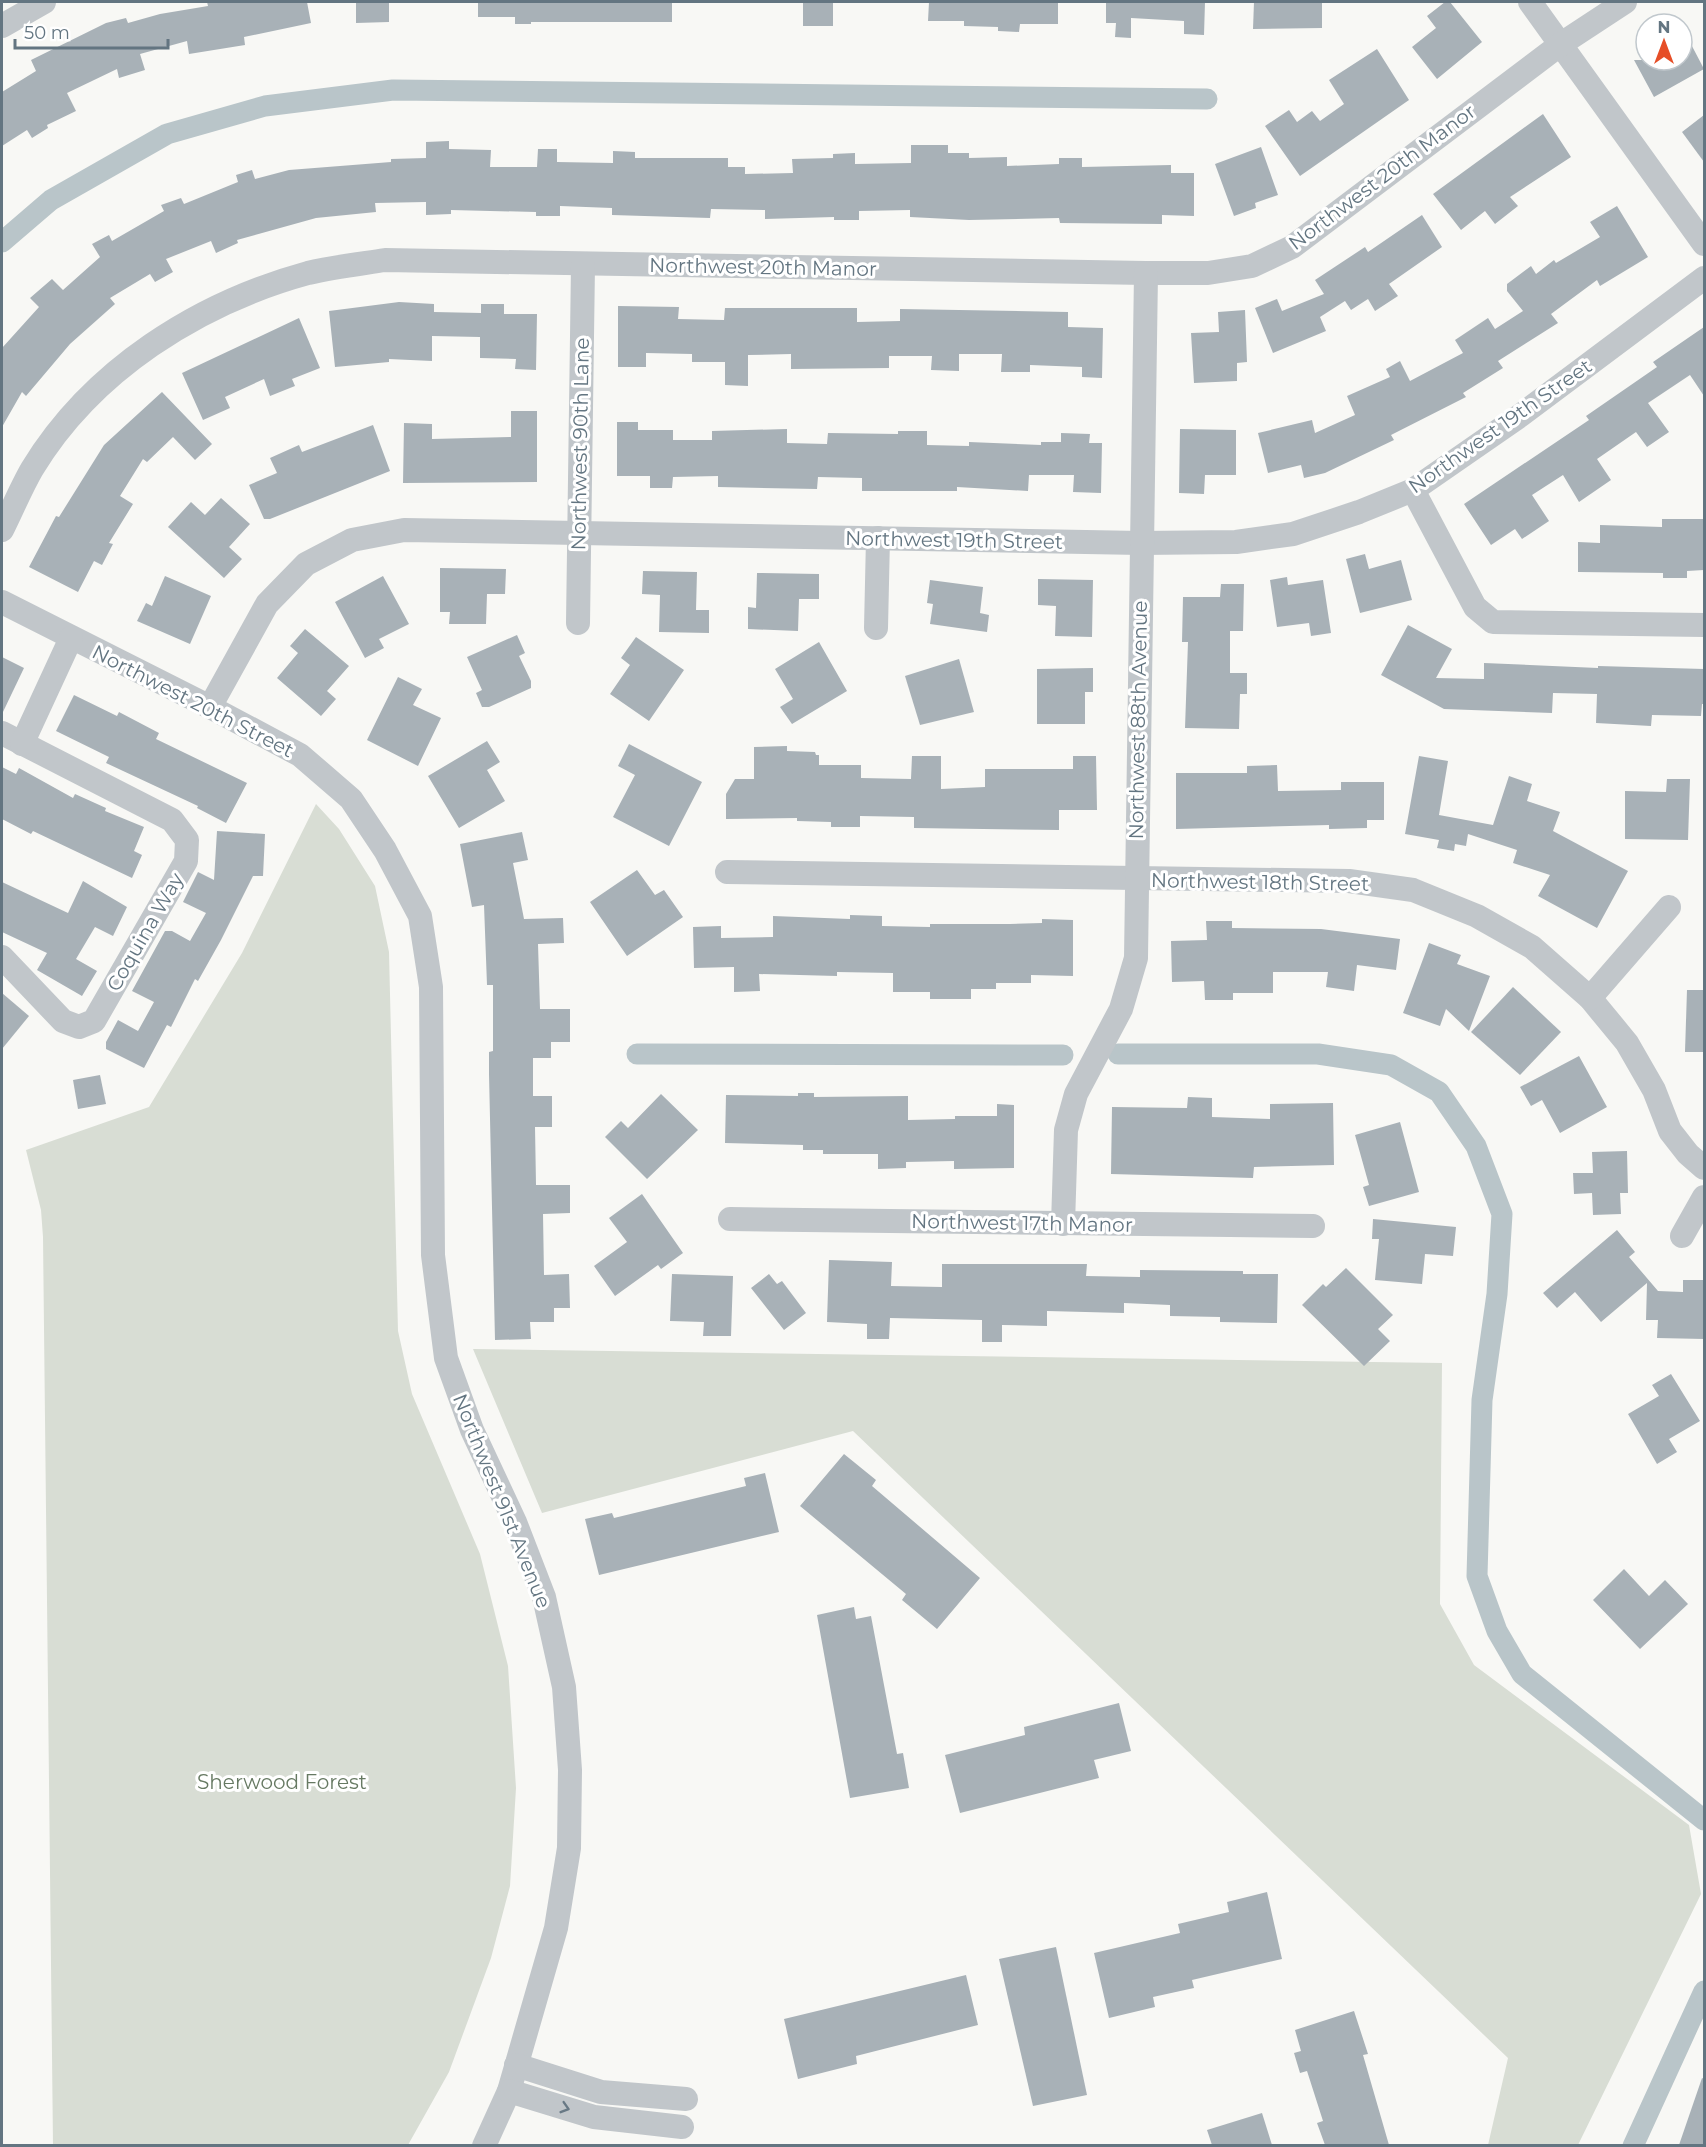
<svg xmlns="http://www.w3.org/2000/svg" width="1706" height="2147" viewBox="0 0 1706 2147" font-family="Montserrat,sans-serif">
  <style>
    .green { fill: #d8ddd4 }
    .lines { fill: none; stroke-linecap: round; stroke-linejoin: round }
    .canal { stroke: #b9c5c9; stroke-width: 21 }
    .building { fill: #a8b1b7 }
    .minor { stroke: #c1c6ca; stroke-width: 24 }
    .oneway { stroke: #687985 }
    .labels { text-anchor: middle; stroke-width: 6; stroke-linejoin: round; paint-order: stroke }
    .street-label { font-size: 20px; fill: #637581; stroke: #fff }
    .park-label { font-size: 20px; fill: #667962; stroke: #fff }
  </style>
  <rect width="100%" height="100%" fill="#f8f8f5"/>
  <g class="green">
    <path d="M316,804L339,829L375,886L389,952L398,1331L412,1394L480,1554L508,1666L516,1788L510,1886L491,1958L449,2072L408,2145H53L43,1237L41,1210L26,1150L149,1107L242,953Z"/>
    <path d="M473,1349L1442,1363L1440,1604L1474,1665L1689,1825L1701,1894L1578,2145H1488L1508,2058L853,1431L542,1513Z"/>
  </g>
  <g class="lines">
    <g class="canal">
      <path d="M2,242L51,200L167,134L265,106L393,90L1207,99"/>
      <path d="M637,1054L1063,1055"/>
      <path d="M1118,1054H1318L1391,1065L1439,1092L1476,1146L1502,1214L1497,1294L1482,1400L1477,1576L1497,1631L1522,1674L1704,1820"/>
      <path d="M1633,2146L1704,1991"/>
    </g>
  </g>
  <g class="building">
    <path d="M207,2H307L311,23L244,37L245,45L189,54L187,41L140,54L145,70L119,78L117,69L67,93L76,111L47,125L48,128L32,138L27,130L2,146V92L36,71L31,60L106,23L126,18L128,23L160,14L208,6Z"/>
    <path d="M356,2H389V22L356,23Z"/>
    <path d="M478,2H672V22H531V24H515V17H478Z"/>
    <rect x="803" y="2" width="30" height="24"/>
    <path d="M929,2H1058V24H1020L1019,32L998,31V27L964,26V21H928Z"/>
    <path d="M1106,2H1205L1204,35L1184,34V21L1131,18V38L1115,37L1116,23H1106Z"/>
    <path d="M1254,2H1322V28L1253,29Z"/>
    <path d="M1445,2H1450L1482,42L1437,79L1412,47L1436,28L1427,16Z"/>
    <path d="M1682,27L1704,69L1654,97L1634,60H1682Z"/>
    <path d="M1377,49L1409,100L1300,176L1265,126L1289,110L1297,122L1312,111L1320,121L1344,104L1329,80Z"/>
    <path d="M1543,114L1571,157L1510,197L1518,206L1495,224L1485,211L1461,230L1433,194Z"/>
    <path d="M1704,115V162L1682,132Z"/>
    <path d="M449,141V149L491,150L490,167H537L538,149H557V162L613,163V151L635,152V158H728V167H745V174L793,173L792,159L833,158V154L855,153V164L911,163V145H948V153H969V158L1007,157V166L1059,164V158H1082V167L1171,165V173H1194V216L1162,215V224L1060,223L1059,218L969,220L910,217V210L859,211V220H834V217L765,219V210L711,209L710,218L612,215V208L560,206V216H536V212L451,210V214L426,215V202L375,203L376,212L316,218L237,240L238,243L216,253L211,241L166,259L173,272L155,282L150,274L110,298L115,304L70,344L26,396L22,392L2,427V348L39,307L30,298L52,279L63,290L100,257L92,244L109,235L112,241L164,211L161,205L181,198L184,204L238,182L236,175L252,170L255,179L289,170L391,162V159L426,158V142Z"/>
    <path d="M1261,147L1278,195L1255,203L1256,208L1234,216L1215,164Z"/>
    <path d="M1617,206L1648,257L1600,286L1597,280L1551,314L1558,323L1498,361L1503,368L1463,393L1466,397L1391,435L1394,440L1325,473L1304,478L1301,465L1268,473L1258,433L1312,420L1315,433L1355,415L1347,396L1390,377L1386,369L1400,361L1410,381L1463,353L1455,340L1488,318L1495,329L1523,311L1507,291V284L1531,266L1536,274L1554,260L1556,263L1600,237L1590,222Z"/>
    <path d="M1422,215L1442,247L1389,284L1398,296L1375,311L1368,299L1351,310L1345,301L1320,317L1326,331L1273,353L1255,308L1277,299L1282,311L1324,294L1315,280L1365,247L1368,252Z"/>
    <path d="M399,302L434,304V312L481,313V304H504V314H537L536,370L515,369L516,359L480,358V337L432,336V361L389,359V362L335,367L329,311Z"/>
    <path d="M618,306L679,307L678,319L724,320L725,308H857V322L900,321V309L1068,312V327L1103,328L1102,378L1082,377V367L1030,365V372H1001L1002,354H959V371L931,370L932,356H889V368L791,369V354L748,355V386L725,385V362H692V354L646,353V367H618Z"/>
    <path d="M1245,310L1247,362L1237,363V381L1194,383L1191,333L1219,332L1218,312Z"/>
    <path d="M299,318L320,368L292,379L295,386L270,396L264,379L225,397L230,408L203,420L182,373Z"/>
    <path d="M1704,327V396L1690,375L1648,403L1669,432L1647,447L1636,432L1597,459L1611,480L1579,502L1563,475L1532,495L1549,521L1522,539L1515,529L1491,545L1464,504L1589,420L1586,416L1657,367L1653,362Z"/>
    <path d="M162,392L212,444L195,460L173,437L147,462L143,459L120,496L133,504L109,543L113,544L102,565L94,561L78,592L29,567L56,516L59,517L104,445Z"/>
    <path d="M511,411H537V482L403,483L404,423L432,424V439L511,437Z"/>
    <path d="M617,422H638V430H673V440H712V431L787,429V443L827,444L828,433L898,434V431H927V445L969,446V442L1041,445V442H1061V433L1090,434L1089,443H1102L1101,493L1073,492L1074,475H1029L1028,491L957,487V491H862V478L818,477L817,489L718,487V476L673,477L672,488H650V476H617Z"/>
    <path d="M373,425L390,471L270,519H264L249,485L277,473L270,458L299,445L302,452Z"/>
    <path d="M1180,429L1236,430V475H1205L1204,494L1179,493Z"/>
    <path d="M221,498L250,524L229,547L242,559L224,578L168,527L191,502L205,515Z"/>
    <path d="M1662,519H1704V570L1687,571V578H1663V573L1578,572V542L1600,543V525L1662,527Z"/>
    <path d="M1365,554L1369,569L1401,560L1412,600L1360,613L1346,559Z"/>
    <path d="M440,568L506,569L505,594H487L486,624H449L450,612H440Z"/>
    <path d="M643,571L697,572L696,610H709V633L659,632L660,595L642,594Z"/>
    <path d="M757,573L819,574V599H799L798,631L748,629V607L756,608Z"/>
    <path d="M165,576L211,596L190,644L137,621L146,603L152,606Z"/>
    <path d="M383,576L409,624L379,639L384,648L365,658L335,602Z"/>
    <path d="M1287,577L1288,585L1323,580L1331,633L1311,636L1309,623L1277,627L1270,580Z"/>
    <path d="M1038,579L1093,580L1092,637L1055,636L1056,606L1038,605Z"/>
    <path d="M930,580L983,587L980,613L989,615L987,632L930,624L933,604L927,603Z"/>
    <path d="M1221,584H1244L1243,631H1230V673H1247V694H1240L1239,729L1185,728L1188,642H1182L1183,597H1220Z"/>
    <path d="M1408,625L1452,649L1436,678L1484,679V663L1598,668V666L1704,669V704H1702L1701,716L1652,715L1651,726L1596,723L1597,694L1553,693L1552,713L1444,709L1381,675Z"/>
    <path d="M305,629L349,666L327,691L336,699L321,716L277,678L298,653L290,646Z"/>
    <path d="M517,635L525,653L519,656L531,681V688L489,707H482L476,693L482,690L467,657Z"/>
    <path d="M636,637L684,670L649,721L610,694L630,665L621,658Z"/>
    <path d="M819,642L847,691L792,724L780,707L793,699L775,669Z"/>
    <path d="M2,657L24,668L2,714Z"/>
    <path d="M959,659L974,712L920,725L905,676Z"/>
    <path d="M1093,668V692H1085V724H1037V669Z"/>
    <path d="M398,677L422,689L413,705L441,718L418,766L367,740Z"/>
    <path d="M74,695L117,716L119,712L159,733L156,739L247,783L226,823L197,808L198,806L106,763L109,757L56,731Z"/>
    <path d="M487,741L500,762L487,770L505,801L459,828L428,776Z"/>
    <path d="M629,744L702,782L669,846L613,817L635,775L618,766Z"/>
    <path d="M787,746V751L815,752L816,755H819V765H861V778L911,779L912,756H941V789L985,787V769H1073V756H1096L1097,810H1059V830L914,828V817L860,816V827H831V822L797,821V818L726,819V794L735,779H754V747Z"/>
    <path d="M1419,756L1448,761L1439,815L1493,825L1509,776L1532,784L1527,801L1560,812L1553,831L1628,871L1597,928L1538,896L1550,875L1513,863L1517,850L1468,834L1466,846L1455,844L1454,851L1437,848L1439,840L1405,834Z"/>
    <path d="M1277,765L1278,791L1341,790V782H1384V820H1367V828L1329,829V825L1176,829V773H1247V766Z"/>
    <path d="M2,767L16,774L19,768L73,798L75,794L106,808L105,811L144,827L134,851L142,855L132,878L33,831L31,834L2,819Z"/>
    <path d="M1667,779H1690L1688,840L1625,839V791L1666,792Z"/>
    <path d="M217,831L265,834L263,876H253L221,940L198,981L195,979L171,1027L167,1025L144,1068L106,1049V1042L118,1020L138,1031L154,1002L132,991L165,931H172L190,941L206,913L183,902L198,872L214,880Z"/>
    <path d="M522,832L528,860L513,863L524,919L563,918L564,943L538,944L540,1009H570V1042H551V1058H533V1096H552V1127H535L536,1185H570V1213L543,1214L544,1275L569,1274L570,1308H554V1322H530L531,1339L495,1340L489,1074V1052L493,1051V985H487L484,905L472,907L460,844Z"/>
    <path d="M637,870L655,895L664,890L683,917L627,956L590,902Z"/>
    <path d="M83,881L127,907L113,936L95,927L76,959L97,971L82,996L37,970L47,953L2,932V882L68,913Z"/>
    <path d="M850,915L882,916V926L930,927V924H1010L1042,923V919L1073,920V976L1031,975V983H996V989H971V999H930V992H893V973L837,972V976L759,974L760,991L734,992V967L694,968L693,927L721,926V938L773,937V916L850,919Z"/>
    <path d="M1206,921H1232V928L1321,929L1400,939L1396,970L1357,965L1354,991L1326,987L1328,972H1273V993H1233V1000H1205L1204,981L1172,982L1171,941L1207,940Z"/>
    <path d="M1429,943L1461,955L1457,964L1490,976L1469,1031L1446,1009L1440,1026L1403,1013Z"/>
    <path d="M1513,987L1561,1032L1520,1075L1471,1032Z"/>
    <path d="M1687,990H1704V1052H1685Z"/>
    <path d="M2,993L29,1016L2,1049Z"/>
    <path d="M1579,1056L1607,1107L1560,1133L1542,1100L1531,1106L1520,1087Z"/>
    <path d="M100,1075L106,1104L78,1109L73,1080Z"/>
    <path d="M798,1093H814V1097L908,1096V1120L955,1119V1116H997V1104L1014,1105V1168L954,1169V1161L906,1162V1168L878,1169V1154H823V1150H803V1145L725,1143L726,1095L798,1096Z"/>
    <path d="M661,1094L698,1130L647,1179L605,1137L621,1121L628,1128Z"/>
    <path d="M1188,1097L1212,1098V1117L1270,1119V1104L1333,1103L1334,1165L1254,1167L1253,1178L1111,1174L1112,1107L1187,1108Z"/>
    <path d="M1400,1122L1419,1192L1369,1206L1363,1187L1369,1185L1355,1135Z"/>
    <path d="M1627,1151L1628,1193H1620L1621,1214L1593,1215L1592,1193L1574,1194L1573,1173H1593L1592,1152Z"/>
    <path d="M642,1194L683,1253L661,1269L658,1265L615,1296L594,1266L627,1242L609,1218Z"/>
    <path d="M1373,1219L1456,1227L1453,1256L1425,1254L1422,1284L1375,1280L1379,1239H1372Z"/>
    <path d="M1617,1230L1635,1252L1629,1257L1658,1291L1683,1292V1280H1704V1339L1657,1338L1658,1320H1646L1647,1283L1601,1322L1575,1292L1557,1308L1543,1293Z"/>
    <path d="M829,1260L892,1262L891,1286L942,1287V1264H1087L1086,1276L1140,1277V1270L1243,1271V1274H1278L1277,1323L1220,1322V1317L1170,1316V1305L1124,1303V1313L1047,1311V1326L1002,1325V1342H982V1320L890,1318L889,1339H867V1324L827,1322Z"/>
    <path d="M1346,1268L1393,1315L1378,1329L1390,1341L1364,1366L1302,1305L1323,1284L1326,1287Z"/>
    <path d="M672,1274L733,1276L731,1336H703L704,1322L670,1321Z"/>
    <path d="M769,1274L777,1284L782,1281L806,1313L784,1330L751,1288Z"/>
    <path d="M1671,1374L1700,1421L1669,1439L1677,1452L1657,1464L1628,1414L1659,1396L1652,1385Z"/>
    <path d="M844,1454L876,1480L872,1486L980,1578L937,1629L902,1600L906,1594L800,1506Z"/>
    <path d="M765,1473L779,1532L599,1575L585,1519L612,1513L614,1518L746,1486L744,1478Z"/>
    <path d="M1624,1569L1649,1596L1665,1580L1688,1604L1640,1649L1593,1600Z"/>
    <path d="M854,1607L856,1619L871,1616L897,1754L903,1753L909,1788L850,1798L817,1615Z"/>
    <path d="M1119,1703L1131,1751L1094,1760L1099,1778L960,1813L945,1755L1025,1735L1024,1727Z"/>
    <path d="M1267,1892L1282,1959L1192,1980L1194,1988L1153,1997L1155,2007L1109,2018L1094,1953L1180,1933L1178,1924L1229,1912L1227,1902Z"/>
    <path d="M1056,1947L1087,2095L1033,2106L999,1959Z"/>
    <path d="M966,1975L978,2025L856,2056L857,2064L798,2079L784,2019Z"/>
    <path d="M1354,2011L1368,2054L1363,2055L1389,2145H1325L1317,2123L1323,2121L1307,2071L1300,2073L1294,2053L1301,2051L1295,2030Z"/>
    <path d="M1702,2078L1704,2079V2145H1679Z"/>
    <path d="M1262,2113L1272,2145H1212L1207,2130Z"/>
  </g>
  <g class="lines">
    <g class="minor">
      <path d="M1530,2L1704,244"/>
      <path d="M2,26L44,2"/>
      <path d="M1413,490L1475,607L1493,622L1704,625"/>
      <path d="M2,530C12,510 21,488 32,469C92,370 198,303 308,273C333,267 359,264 385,260L1146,273H1208L1252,266L1292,247L1561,44L1625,2"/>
      <path d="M2,602L210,707L300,755L351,799L385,850L420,916L431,987L433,1255L446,1358L472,1430L515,1522L544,1597L564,1687L570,1770L569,1848L556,1928L509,2091L484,2146"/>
      <path d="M578,623L583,265"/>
      <path d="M876,628L878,538"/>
      <path d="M210,707L267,604L306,564L352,540L404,530L1141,543L1236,542L1293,534L1359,512L1413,490L1521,415L1704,278"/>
      <path d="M2,733L172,820L187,840L186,861L94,1021L79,1027L63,1021L2,957"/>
      <path d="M22,744L71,638"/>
      <path d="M727,872L1349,881L1413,890L1477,916L1532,947L1590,998L1627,1043L1654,1090L1670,1131L1688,1154L1704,1168"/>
      <path d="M1590,998L1669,907"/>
      <path d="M730,1219L1313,1226"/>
      <path d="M1063,1224L1066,1130L1076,1094L1121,1009L1136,958L1146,273"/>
      <path d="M1682,1236L1704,1197"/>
      <path d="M516,2065L601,2092L686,2099"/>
      <path d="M509,2091L594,2117L682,2127"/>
    </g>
  </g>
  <defs><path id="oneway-chevron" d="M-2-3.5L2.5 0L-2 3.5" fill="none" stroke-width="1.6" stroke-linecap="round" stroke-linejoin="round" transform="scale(1.5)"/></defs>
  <use class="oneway" href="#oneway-chevron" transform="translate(565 2108) rotate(17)"/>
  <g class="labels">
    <g class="street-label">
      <text transform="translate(1382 177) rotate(-37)" y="7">Northwest 20th Manor</text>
      <text transform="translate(763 267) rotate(1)" y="7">Northwest 20th Manor</text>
      <text transform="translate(1500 426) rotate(-35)" y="7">Northwest 19th Street</text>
      <text transform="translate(580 444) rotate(-89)" y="7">Northwest 90th Lane</text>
      <text transform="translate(954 540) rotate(1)" y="7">Northwest 19th Street</text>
      <text transform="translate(193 701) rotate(27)" y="7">Northwest 20th Street</text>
      <text transform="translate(1138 720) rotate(-89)" y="7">Northwest 88th Avenue</text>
      <text transform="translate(1260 882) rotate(1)" y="7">Northwest 18th Street</text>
      <text transform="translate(145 932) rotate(-60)" y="7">Coquina Way</text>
      <text transform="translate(1022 1223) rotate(1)" y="7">Northwest 17th Manor</text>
      <text transform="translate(502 1501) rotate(68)" y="7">Northwest 91st Avenue</text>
    </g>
    <g class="park-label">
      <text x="282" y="1789">Sherwood Forest</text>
    </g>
  </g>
  <rect width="1706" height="2147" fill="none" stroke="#637581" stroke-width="6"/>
  <g transform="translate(1664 42)"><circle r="28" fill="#ffffff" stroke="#c1c8cd" stroke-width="1.5"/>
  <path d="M0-4.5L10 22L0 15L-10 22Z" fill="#e64e27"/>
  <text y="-9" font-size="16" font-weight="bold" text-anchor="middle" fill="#637581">N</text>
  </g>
  <path d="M15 39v9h153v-9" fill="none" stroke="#637581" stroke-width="3"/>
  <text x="24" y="39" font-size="18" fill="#637581" stroke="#ffffff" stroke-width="4.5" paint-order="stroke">50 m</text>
</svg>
